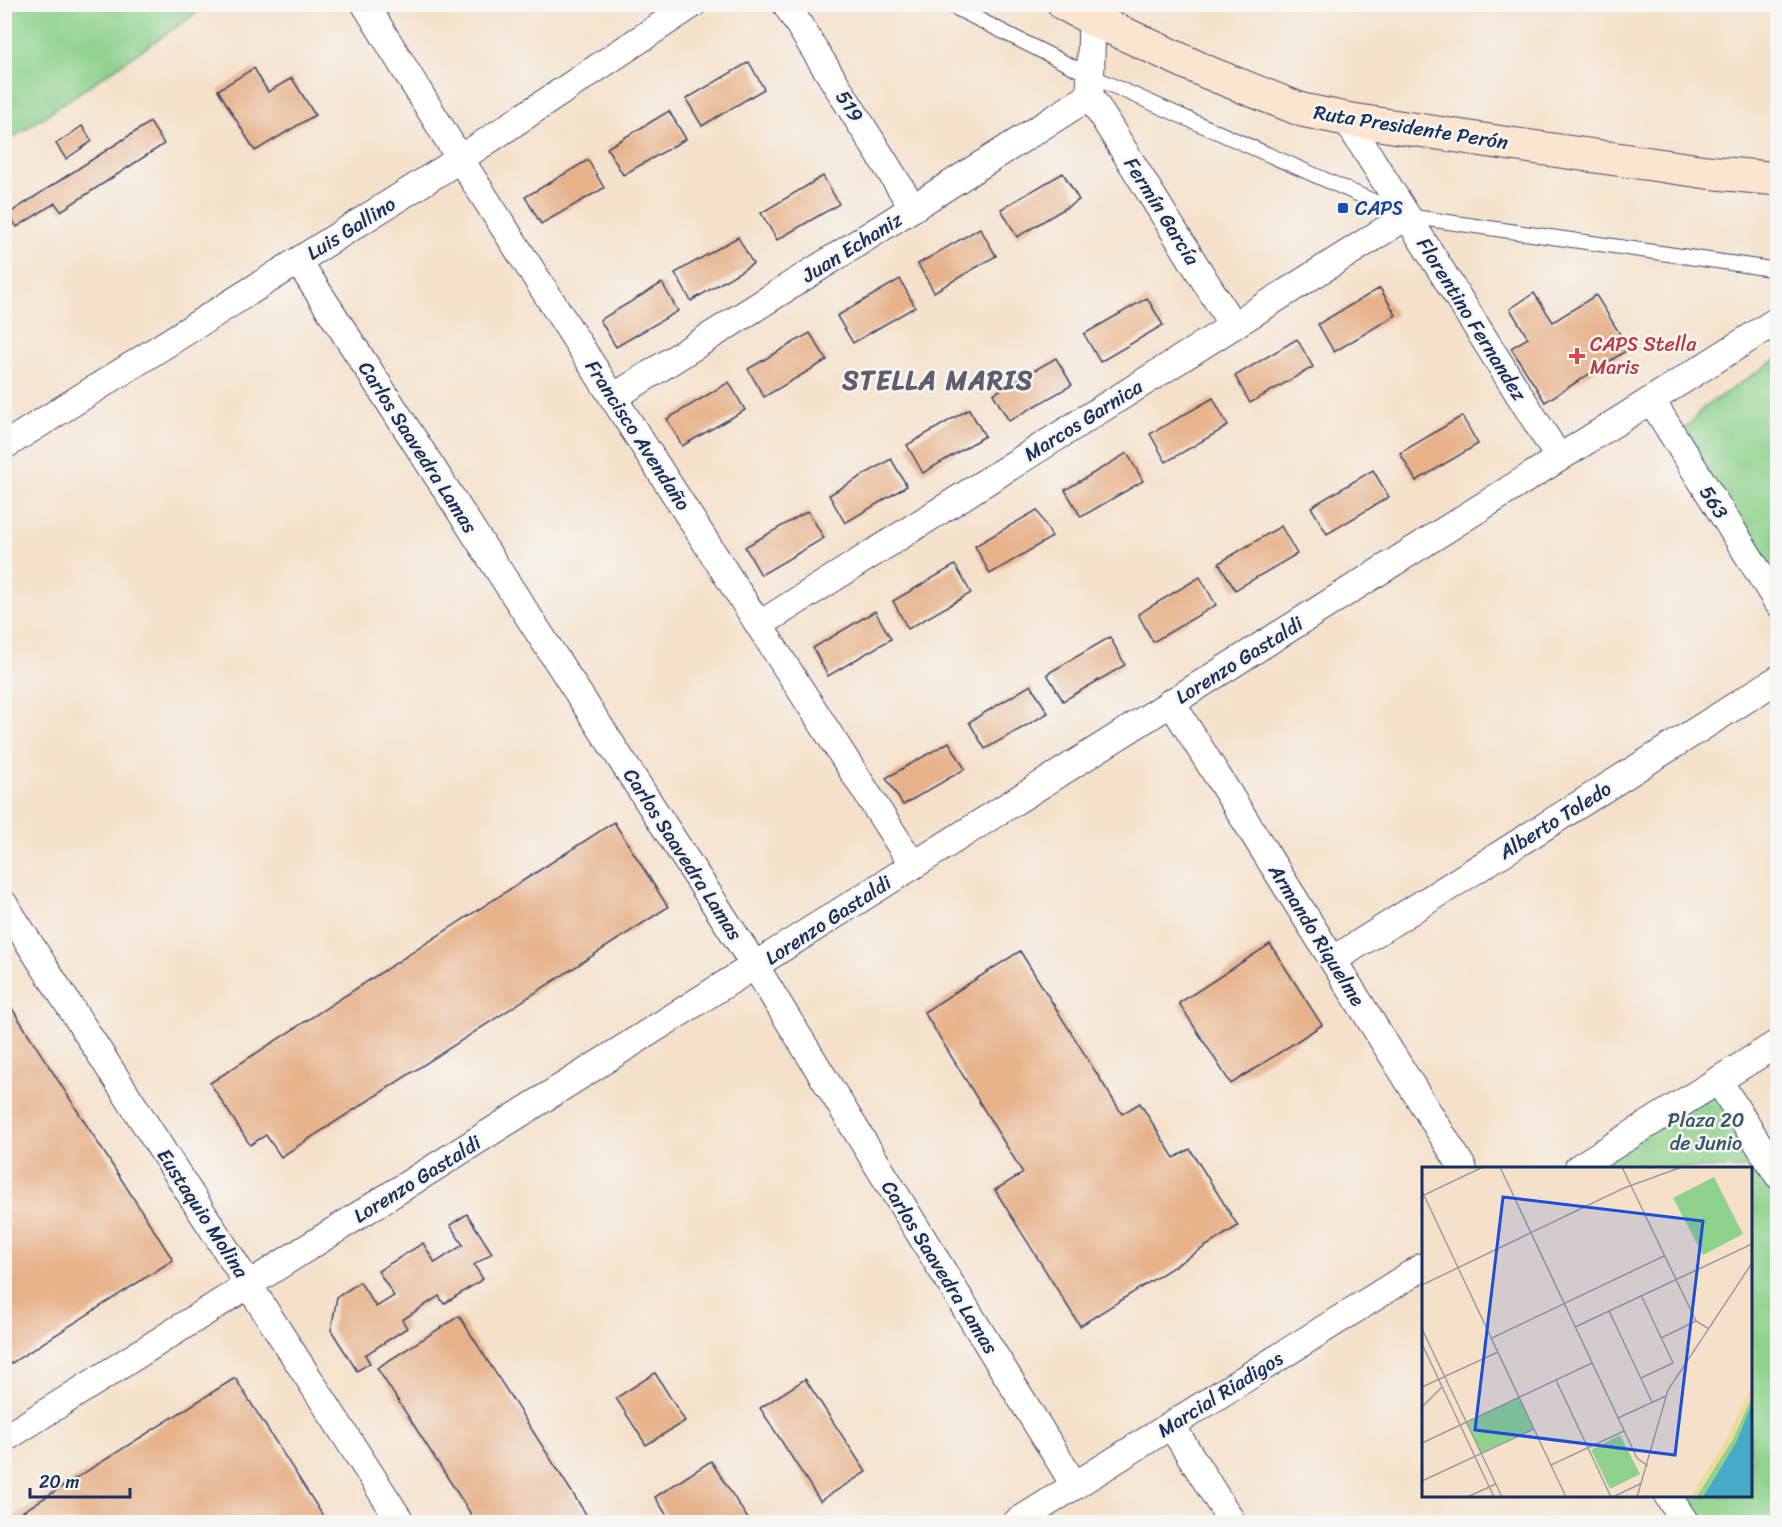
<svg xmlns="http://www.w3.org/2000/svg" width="1782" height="1527" viewBox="0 0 1782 1527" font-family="Sriracha,sans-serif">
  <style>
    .green { fill: #8ed28c; stroke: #548075; stroke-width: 1.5 }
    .building { fill: #e7b28a }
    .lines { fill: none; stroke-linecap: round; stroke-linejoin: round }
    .lane-casing { stroke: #3c4a6e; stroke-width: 16 }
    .street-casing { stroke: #3c4a6e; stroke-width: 29 }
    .secondary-casing { stroke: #3c4a6e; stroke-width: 35 }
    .lane { stroke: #fff; stroke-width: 14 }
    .street { stroke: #fff; stroke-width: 27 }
    .secondary { stroke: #fbe5cf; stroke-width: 33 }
    .transit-dot { fill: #1a4fb4; stroke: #f6f6f2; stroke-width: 2 }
    .health-dot { fill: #e0444e; stroke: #f6f6f2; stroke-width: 2 }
    .labels { text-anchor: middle; stroke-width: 5; stroke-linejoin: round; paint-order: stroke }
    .street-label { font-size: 20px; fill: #1b2f5e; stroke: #f6f6f2 }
    .transit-label { font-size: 20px; fill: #164399; stroke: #f6f6f2; text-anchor: start }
    .health-label { font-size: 20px; fill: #be3a42; stroke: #f6f6f2; text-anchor: start }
    .park-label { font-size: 20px; fill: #38586a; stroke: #f6f6f2 }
    .district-label { font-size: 26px; font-weight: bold; letter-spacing: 1.5px; fill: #625d6d; stroke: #f6f6f2 }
    .inset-road { fill: none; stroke: #9e9a9f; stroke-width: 1.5 }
    .view { fill: #1d4ed8; fill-opacity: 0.15; stroke: #1d4ed8; stroke-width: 3 }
    .inset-edge { fill: none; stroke: #1b2f5e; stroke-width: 3 }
  </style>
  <rect width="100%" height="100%" fill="#f6f6f2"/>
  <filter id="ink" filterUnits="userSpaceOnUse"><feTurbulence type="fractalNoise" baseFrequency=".0167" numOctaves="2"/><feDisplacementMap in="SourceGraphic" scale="12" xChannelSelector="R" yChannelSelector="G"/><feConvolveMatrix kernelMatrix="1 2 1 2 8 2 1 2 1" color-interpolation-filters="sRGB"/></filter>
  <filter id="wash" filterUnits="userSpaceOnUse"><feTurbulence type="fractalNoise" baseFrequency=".008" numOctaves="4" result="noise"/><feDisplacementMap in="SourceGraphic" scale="24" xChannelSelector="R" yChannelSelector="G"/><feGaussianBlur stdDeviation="1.35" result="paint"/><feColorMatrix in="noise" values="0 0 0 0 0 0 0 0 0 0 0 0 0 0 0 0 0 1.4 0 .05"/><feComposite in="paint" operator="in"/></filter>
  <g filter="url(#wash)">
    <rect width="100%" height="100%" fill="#f5e1ca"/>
    <g class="green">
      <path d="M5,4H208V5L5,143Z"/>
      <path d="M1777,359V576L1755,547L1682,432L1704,407Z"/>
      <path d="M1718,1080L1777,1175V1522H1685L1668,1496H1750V1168H1578Z"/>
    </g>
    <g id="blocks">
      <g class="building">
        <path d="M749,62L764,89L702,126L686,99Z"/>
        <path d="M254,68L268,92L292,78L315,115L255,151L218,90Z"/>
        <path d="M669,111L686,139L623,175L607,148Z"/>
        <path d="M150,122L164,144L61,211L55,203L17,227L8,214Z"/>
        <path d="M82,126L92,141L66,159L56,144Z"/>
        <path d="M588,160L604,188L541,224L525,197Z"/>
        <path d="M1063,173L1079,200L1017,237L1001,209Z"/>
        <path d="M823,176L839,204L777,240L761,213Z"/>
        <path d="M980,228L996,256L934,292L918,264Z"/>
        <path d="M738,237L753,264L691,301L675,273Z"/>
        <path d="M900,279L915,307L853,343L837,316Z"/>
        <path d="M662,283L678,311L616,347L600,320Z"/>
        <path d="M1380,288L1396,315L1334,352L1318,324Z"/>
        <path d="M1534,293L1553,322L1596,295L1629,349L1545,402L1511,348L1528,338L1510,309Z"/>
        <path d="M1147,298L1163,325L1100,362L1084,334Z"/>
        <path d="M810,333L827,360L764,397L748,369Z"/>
        <path d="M1297,339L1313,367L1250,403L1235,376Z"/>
        <path d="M1056,358L1072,385L1009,421L993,394Z"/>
        <path d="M729,382L745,410L682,446L667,419Z"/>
        <path d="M1213,398L1228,426L1166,462L1150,434Z"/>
        <path d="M969,409L985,436L923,473L907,445Z"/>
        <path d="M1462,416L1478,444L1416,481L1400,453Z"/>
        <path d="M1127,453L1143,481L1081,517L1065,490Z"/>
        <path d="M891,459L907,486L845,523L829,495Z"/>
        <path d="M1373,470L1389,497L1327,534L1311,507Z"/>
        <path d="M1037,510L1052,537L990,574L975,546Z"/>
        <path d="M808,511L824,538L761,575L745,547Z"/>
        <path d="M1281,526L1297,554L1235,590L1219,563Z"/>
        <path d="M955,565L971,593L908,629L893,601Z"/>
        <path d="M1200,577L1216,605L1153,642L1138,614Z"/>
        <path d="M875,611L891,639L828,676L813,648Z"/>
        <path d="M1110,637L1125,665L1063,701L1047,674Z"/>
        <path d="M1031,685L1048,713L985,749L969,722Z"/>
        <path d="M949,742L965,769L903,805L886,778Z"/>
        <path d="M614,822L668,907L281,1157L266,1135L250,1145L210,1083Z"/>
        <path d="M1270,944L1322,1025L1231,1084L1179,1003Z"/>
        <path d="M1020,951L1122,1114L1140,1103L1174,1158L1190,1149L1238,1226L1080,1326L995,1190L1023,1173L924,1012Z"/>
        <path d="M4,996L173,1260L4,1368Z"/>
        <path d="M467,1214L492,1253L474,1265L483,1279L444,1304L439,1296L402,1320L407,1328L365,1355L370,1363L357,1371L331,1330L337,1297L360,1282L376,1307L394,1296L378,1271L423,1243L435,1263L463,1245L450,1225Z"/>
        <path d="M459,1316L591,1522H476L377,1368Z"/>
        <path d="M655,1373L685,1421L646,1445L616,1398Z"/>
        <path d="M235,1378L327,1522H6Z"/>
        <path d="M805,1379L866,1472L820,1501L760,1408Z"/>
        <path d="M711,1461L750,1522H671L655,1497Z"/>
      </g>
    </g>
  </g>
  <g filter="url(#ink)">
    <use href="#blocks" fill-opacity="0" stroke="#3c4a6e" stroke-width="1.5"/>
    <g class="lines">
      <defs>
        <path id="lane" d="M948,4L1091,76L1407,216L1778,270"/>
        <g id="street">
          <path d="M365,4L460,159L913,865"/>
          <path d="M786,4L913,208"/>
          <path d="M1090,96L1233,326"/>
          <path d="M1090,96L1092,19"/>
          <path d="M1346,119L1559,458"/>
          <path d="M298,261L755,966L1075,1486"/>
          <path d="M614,397L1090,96"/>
          <path d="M1651,400L1778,603"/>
          <path d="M4,446L460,159L693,4"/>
          <path d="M759,625L1407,216"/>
          <path d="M1171,702L1463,1168"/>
          <path d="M4,904L401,1522"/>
          <path d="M1333,960L1778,679"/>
          <path d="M1718,1080L1778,1175"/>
          <path d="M1578,1168L1778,1043"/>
          <path d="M1171,1425L1232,1522"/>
          <path d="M4,1439L1778,320"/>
          <path d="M1668,1496L1685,1522"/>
          <path d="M1017,1522L1424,1266"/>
        </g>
        <path id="secondary" d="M1064,4L1092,19L1209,73L1302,110L1346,119L1497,142L1707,172L1778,179"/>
      </defs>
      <use href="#lane" class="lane-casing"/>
      <use href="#street" class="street-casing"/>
      <use href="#secondary" class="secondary-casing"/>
      <use href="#lane" class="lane"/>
      <use href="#street" class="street"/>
      <use href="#secondary" class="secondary"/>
    </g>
  </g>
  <rect class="transit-dot" x="1337" y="202" width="12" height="12" rx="3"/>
  <path class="health-dot" d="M1574 347h6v6h6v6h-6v6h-6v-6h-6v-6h6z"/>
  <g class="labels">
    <g class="street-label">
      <text transform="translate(850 106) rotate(58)" y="7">519</text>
      <text transform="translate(1411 127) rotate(9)" y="7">Ruta Presidente Perón</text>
      <text transform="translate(1162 211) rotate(58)" y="7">Fermín García</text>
      <text transform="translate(351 228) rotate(-32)" y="7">Luis Gallino</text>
      <text transform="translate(852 247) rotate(-32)" y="7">Juan Echaniz</text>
      <text transform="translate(1472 319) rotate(58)" y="7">Florentino Fernandez</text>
      <text transform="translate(1083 420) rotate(-32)" y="7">Marcos Garnica</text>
      <text transform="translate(638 435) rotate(57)" y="7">Francisco Avendaño</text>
      <text transform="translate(418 447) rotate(57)" y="7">Carlos Saavedra Lamas</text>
      <text transform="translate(1714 502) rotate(58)" y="7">563</text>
      <text transform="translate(1239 660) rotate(-32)" y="7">Lorenzo Gastaldi</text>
      <text transform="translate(1555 820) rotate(-32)" y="7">Alberto Toledo</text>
      <text transform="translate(683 854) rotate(57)" y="7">Carlos Saavedra Lamas</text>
      <text transform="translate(828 920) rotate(-33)" y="7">Lorenzo Gastaldi</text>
      <text transform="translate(1317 935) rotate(58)" y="7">Armando Riquelme</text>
      <text transform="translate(417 1179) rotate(-32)" y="7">Lorenzo Gastaldi</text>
      <text transform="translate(203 1213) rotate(57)" y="7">Eustaquio Molina</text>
      <text transform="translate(940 1267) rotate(58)" y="7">Carlos Saavedra Lamas</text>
      <text transform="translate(1220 1394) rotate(-32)" y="7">Marcial Riadigos</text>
    </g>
    <g class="transit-label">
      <text x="1355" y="215">CAPS</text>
    </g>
    <g class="health-label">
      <text x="1590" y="351">CAPS Stella<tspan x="1590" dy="23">Maris</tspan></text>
    </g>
    <g class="park-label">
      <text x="1706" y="1127">Plaza 20<tspan x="1706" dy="23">de Junio</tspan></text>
    </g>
    <g class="district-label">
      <text x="938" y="389">STELLA MARIS</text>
    </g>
  </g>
  <g transform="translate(1422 1167)">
    <rect width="330" height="330" fill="#f5e1ca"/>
    <path d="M292,10L321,67L281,88L251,31ZM330,229V330H274L311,272ZM97,230L112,262L59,286L44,255ZM198,268L218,307L188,322L169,283Z" fill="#8ed28c"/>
    <path d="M330,219V229L311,272L274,330H268L302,277Z" fill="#eeda9e"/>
    <path d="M330,237V330H281L314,276Z" fill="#47aac6"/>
    <path class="inset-road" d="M78,0L215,291L226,299M200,0L274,154L287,162M0,24L144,330M0,29L61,0M0,118L202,21L260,0M219,128L251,196M187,144L230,235M153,160L330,77M0,162L80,330M70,171L242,89M239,171L274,154M0,177L72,330M219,211L251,196M134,213L189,330M0,220L76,185M0,240L20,220M196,251L244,229M0,276L170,196M129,298L202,264M0,314L112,262M45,330L74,317M191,330L220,316M215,330L246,223L330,96"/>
    <path class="view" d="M81,30L281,54L253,288L53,263Z"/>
    <rect width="330" height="330" class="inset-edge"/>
  </g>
  <rect width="1782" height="1527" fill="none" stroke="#f6f6f2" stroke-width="24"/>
  <path d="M30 1488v9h100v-9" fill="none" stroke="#1b2f5e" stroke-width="3"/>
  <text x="39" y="1488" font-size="18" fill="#1b2f5e" stroke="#f6f6f2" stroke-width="4.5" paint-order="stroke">20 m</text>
</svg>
